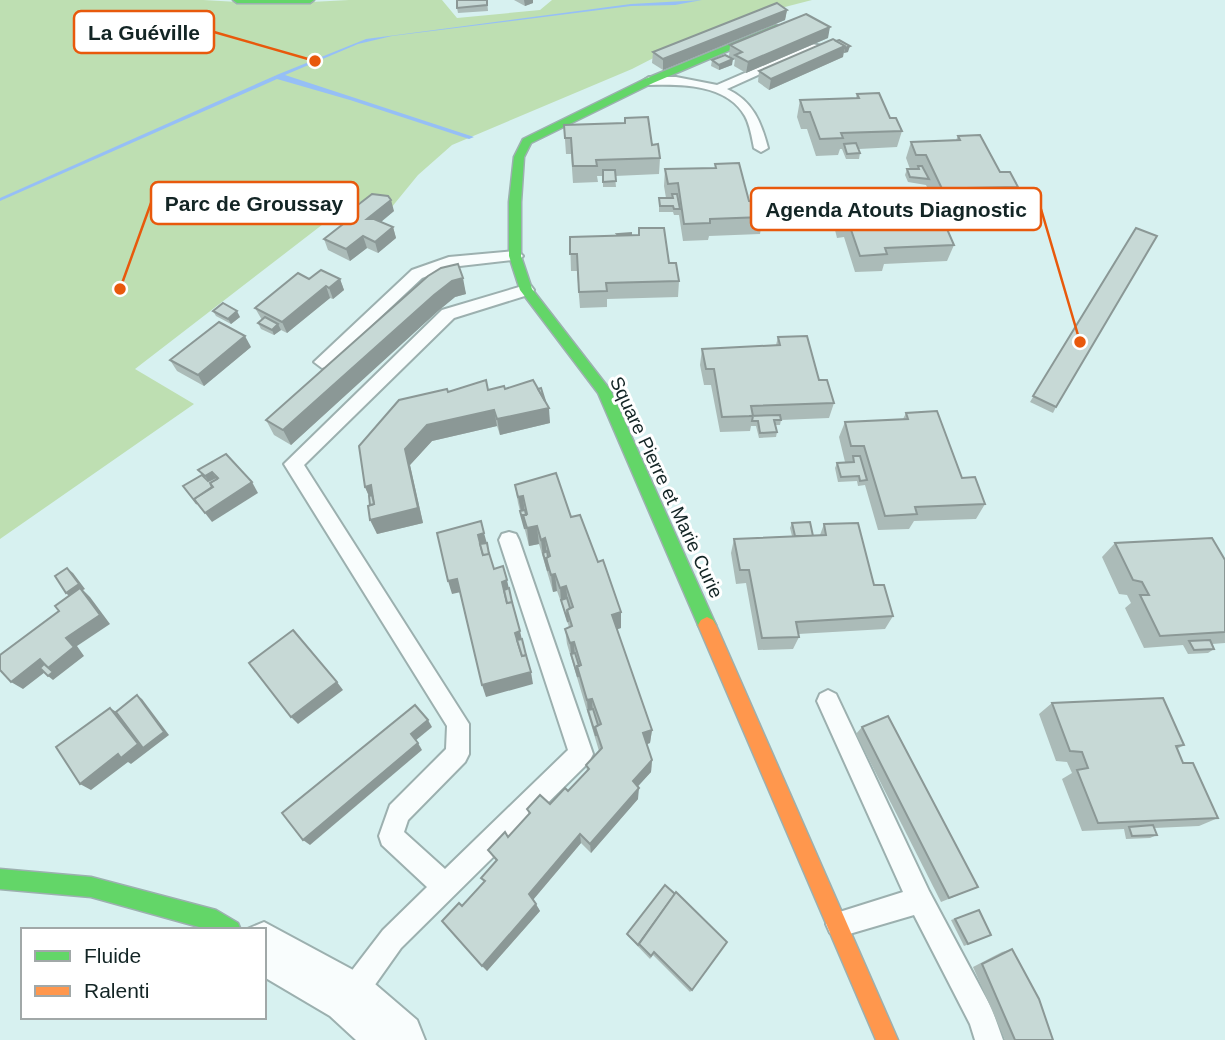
<svg xmlns="http://www.w3.org/2000/svg" width="1225" height="1040" viewBox="0 0 1225 1040" font-family="Arial,sans-serif">
  <style>
    .green { fill: #bedfb2 }
    .water { fill: #96bff6 }
    .lines { fill: none; stroke-linecap: round; stroke-linejoin: round }
    .lane-casing { stroke: #9cb0af; stroke-width: 4 }
    .street-casing { stroke: #9cb0af; stroke-width: 4 }
    .fast-casing { stroke: #9cb0af; stroke-width: 3 }
    .slow-casing { stroke: #9cb0af; stroke-width: 3 }
    .lane { fill: #f9fdfd; fill-rule: evenodd }
    .street { fill: #f9fdfd; fill-rule: evenodd }
    .fast { fill: #63d668; fill-rule: evenodd }
    .slow { fill: #ff974d; fill-rule: evenodd }
    .wall { fill: #abbbb8 }
    .shaded-wall { fill: #8b9896 }
    .building { fill: #c7d9d6; stroke: #8b9896; stroke-width: 2 }
    .labels { text-anchor: middle; stroke-width: 6; stroke-linejoin: round; paint-order: stroke }
    .street-label { font-size: 19px; fill: #132525; stroke: #fff }
    .leader { fill: none; stroke: #e8590c; stroke-width: 2.5 }
    .callout-dot { fill: #e8590c; stroke: #fff; stroke-width: 2.5 }
    .callout { fill: #fff; stroke: #e8590c; stroke-width: 2.5 }
    .callout-label { font-size: 21px; text-anchor: middle; font-weight: bold; fill: #132525 }
  </style>
  <rect width="100%" height="100%" fill="#d7f1f0"/>
  <path class="green" d="M0,0H203L273,4L349,0H442L457,18L540,10L552,0H812L781,8L673,48L632,69L452,145L418,175L391,208L353,201L135,369L194,404L0,539Z"/>
  <path class="water" d="M702,0L675,5L631,6L392,36L358,44L285,75L474,137L469,139L350,100L277,79L0,201V198L279,74L366,39L631,4Z"/>
  <g class="lines">
    <defs>
      <g id="lane">
        <path d="M812,44L822,46L727,89C753,101 761,122 768,148L761,152L754,148C752,138 750,125 745,116C727,84 681,84 649,85L643,81L649,77H676L717,85Z"/>
        <path d="M515,251L520,253L523,256L520,259L451,267L422,278L328,366L322,368L314,362L412,270L449,257Z"/>
        <path d="M526,285L531,286L534,290L531,294L454,318L304,465L469,724V754L465,762L408,820L404,832L445,869L568,750L499,540L502,534L509,532L516,534L519,540L593,754L589,762L401,948L360,1006L350,1009L340,1006L337,996L340,986L383,930L427,887L382,845L379,836L390,805L446,749L447,726L284,464L442,310Z"/>
        <path d="M828,690L836,694L929,891L992,1009L1003,1040H975L970,1024L914,915L839,937L830,933L826,924L830,915L903,892L817,701L820,694Z"/>
      </g>
      <path id="street" d="M264,922L368,978L417,1020L425,1040H356L330,1016L264,977V930H245Z"/>
      <g id="fast">
        <path d="M233,0H314L310,3H237Z"/>
        <path d="M776,25L784,27L653,83L531,143L524,157L521,202V256L532,289L611,391L716,625L713,630L707,633L701,630L698,625L598,393L520,290L509,256V202L514,157L523,139L645,79Z"/>
        <path d="M0,869L91,877L216,910L238,923L241,930H210L91,897L0,889Z"/>
      </g>
      <path id="slow" d="M707,617L713,620L716,625L898,1040H876L698,625L701,620Z"/>
    </defs>
    <use href="#lane" class="lane-casing"/>
    <use href="#street" class="street-casing"/>
    <use href="#fast" class="fast-casing"/>
    <use href="#slow" class="slow-casing"/>
    <use href="#lane" class="lane"/>
    <use href="#street" class="street"/>
    <use href="#fast" class="fast"/>
    <use href="#slow" class="slow"/>
  </g>
  <g class="wall">
    <path d="M487,0L488,11L458,13L457,8Z"/>
    <path d="M514,0H533V3L525,6Z"/>
    <path d="M787,10L785,20L663,70L652,63L653,52Z"/>
    <path d="M828,38L746,73L734,66L735,59L729,56L730,45Z"/>
    <path d="M839,40L848,52L843,53V57L769,90L758,82L759,71Z"/>
    <path d="M712,60L732,65L719,70L711,66Z"/>
    <path d="M857,94L890,118L902,131L897,147L859,149L860,153L859,159H846L842,149H840L838,155L816,156L807,129H801L797,117L800,100L856,98Z"/>
    <path d="M564,125L652,145L660,158L659,174L615,176L616,187H603V176H597L598,182L573,183L571,154H566Z"/>
    <path d="M958,136L1018,187L1011,203L964,204L962,209H938L926,185L908,182L905,175L907,169H910L906,158L911,142L956,140Z"/>
    <path d="M715,164L763,217L760,234L709,236L708,240L683,241L679,215H674L673,212H659V198H666L664,186L665,169L715,168Z"/>
    <path d="M901,197L939,229L954,245L947,261L884,264L882,271L855,272L844,237L837,238L833,222L837,205L899,203Z"/>
    <path d="M350,211H394L381,222L393,227L396,238L378,253L367,248L350,261L328,250L324,239L352,217Z"/>
    <path d="M639,228L669,263L679,281L678,297L607,299V307L580,308L577,271H571L570,237L638,235Z"/>
    <path d="M1136,228L1056,407L1053,413L1030,402Z"/>
    <path d="M458,264L466,294L455,297L438,311L291,445L274,435L266,420Z"/>
    <path d="M309,279H340L344,290L333,299L330,298L287,333L281,330L274,335L261,329L258,323L262,320L255,308Z"/>
    <path d="M213,311L240,317L231,324L216,316Z"/>
    <path d="M778,337L819,380L834,403L829,418L781,420L780,425H775L777,432L776,437L759,438L756,426H751L750,431L720,432L711,385H704L700,365L702,349L776,345Z"/>
    <path d="M251,347L204,386L177,371L170,360Z"/>
    <path d="M505,389L545,401L550,423L500,435L497,426L432,441L410,465L423,523L377,534L369,496L365,487L448,392Z"/>
    <path d="M906,413L985,504L976,519L914,521L909,529L878,530L865,485L858,486L857,481L838,482L835,468L837,463L851,462H845L839,437L845,422L903,419Z"/>
    <path d="M515,485L571,517L621,628L617,629L652,730L650,743L647,744L652,760L651,772L637,786L638,799L591,853L581,843L533,900L540,911L487,971L462,906L484,882L481,878L496,861L488,850L508,837L529,814L527,809L550,804L568,791L587,771L586,765L599,751L567,644L565,629L569,627L562,605L557,591L553,592L539,544L529,546L518,503Z"/>
    <path d="M792,523L813,536L820,535L824,524L874,585L893,616L885,629L798,634L799,637L793,649L758,650L746,583L736,584L731,553L734,539L792,536L790,528Z"/>
    <path d="M1115,543L1225,560V643L1212,644L1214,649L1208,653L1188,654L1183,645L1144,648L1125,608L1131,603L1127,595L1119,594L1102,557Z"/>
    <path d="M1052,703L1184,745L1177,749L1183,763L1218,818L1199,826L1154,828L1157,835L1150,838L1126,839L1124,829L1082,831L1062,779L1072,773L1067,762L1056,761L1039,714Z"/>
    <path d="M862,727L978,887L941,902L856,734Z"/>
    <path d="M665,885L692,990L690,992L653,955L650,959L627,935Z"/>
    <path d="M979,910L991,935L964,946L951,920Z"/>
    <path d="M1012,949L1053,1040H1005L973,967L1002,952Z"/>
  </g>
  <g class="shaded-wall">
    <path d="M524,0H533V3L525,6Z"/>
    <path d="M787,10L785,20L663,70V59Z"/>
    <path d="M830,27L828,38L746,73L748,62Z"/>
    <path d="M845,46L843,57L769,90L771,79Z"/>
    <path d="M850,46L848,52L844,53L845,48Z"/>
    <path d="M733,59L732,65L719,70V65Z"/>
    <path d="M391,200L394,211L370,231L367,219Z"/>
    <path d="M393,227L396,238L378,253L375,242Z"/>
    <path d="M363,236L367,248L350,261L346,249Z"/>
    <path d="M463,278L466,294L455,297L438,311L291,445L283,430L434,295L452,281Z"/>
    <path d="M340,279L344,290L333,299L329,288Z"/>
    <path d="M326,286L330,298L287,333L282,322Z"/>
    <path d="M237,311L240,317L231,324L228,319Z"/>
    <path d="M278,324L281,330L274,335L272,330Z"/>
    <path d="M245,336L251,347L204,386L198,375Z"/>
    <path d="M549,408L550,423L500,435L497,419Z"/>
    <path d="M494,410L497,426L432,441L410,465L423,523L377,534L370,520L371,501L365,487L405,449L427,425Z"/>
    <path d="M212,472L219,482L210,484L205,476Z"/>
    <path d="M252,482L258,493L212,522L205,513Z"/>
    <path d="M523,496L525,515L522,516L518,497Z"/>
    <path d="M537,526L539,544L529,546L527,528Z"/>
    <path d="M484,533L488,547L481,549L478,535Z"/>
    <path d="M545,538L547,556L543,553V557L541,540Z"/>
    <path d="M67,568L73,573L85,589L83,590L90,597L110,624L77,646L84,656L53,680L48,676L49,669L23,689L11,682L71,598L66,593Z"/>
    <path d="M555,574L557,591L553,592L551,575Z"/>
    <path d="M457,579L461,592L452,594L448,581Z"/>
    <path d="M507,580L510,593L505,595L502,582Z"/>
    <path d="M566,586L568,603L561,600L560,588Z"/>
    <path d="M621,612V628L612,631V615Z"/>
    <path d="M520,631L523,644L518,645L515,633Z"/>
    <path d="M574,642L575,657L571,654L570,643Z"/>
    <path d="M531,672L533,684L486,697L482,685Z"/>
    <path d="M337,682L343,690L298,724L291,717Z"/>
    <path d="M137,695L142,699L169,735L131,764L128,762L91,790L80,784L110,708L121,715Z"/>
    <path d="M592,699L593,713L588,710V714L587,700Z"/>
    <path d="M428,720L432,727L415,741L411,734Z"/>
    <path d="M652,730L650,743L642,746L643,733Z"/>
    <path d="M418,743L422,750L310,845L303,840Z"/>
    <path d="M652,760L651,772L632,793L633,781Z"/>
    <path d="M639,788L638,799L591,853L590,844Z"/>
    <path d="M580,834L581,843L532,901L529,894Z"/>
    <path d="M536,904L540,911L487,971L482,966Z"/>
  </g>
  <g class="building">
    <path d="M457,0H487V5L457,8Z"/>
    <path d="M777,3L787,10L663,59L653,52Z"/>
    <path d="M806,14L830,27L748,62L735,55L742,52L730,45Z"/>
    <path d="M833,39L845,46L771,79L759,71Z"/>
    <path d="M839,40L850,46L845,48V46L836,41Z"/>
    <path d="M725,55L733,59L719,65L712,60Z"/>
    <path d="M879,93L890,118H896L902,131L841,133L843,138L820,139L810,112H804L800,100L859,98L857,94Z"/>
    <path d="M648,117L652,145L658,144L660,158L596,160L597,166H573L571,138H565L564,125L625,123V118Z"/>
    <path d="M980,135L1000,172H1010L1018,187L967,188L969,192L944,193L926,155H916L911,142L960,140L958,136Z"/>
    <path d="M856,143L860,153L847,154L844,144Z"/>
    <path d="M739,163L749,201L759,202L763,217L710,219V223L684,224L678,183L668,184L665,169L716,168L715,164Z"/>
    <path d="M918,166H922L929,179L910,177L907,169H919Z"/>
    <path d="M603,170H615L616,181L603,182Z"/>
    <path d="M372,194L388,196L391,200L367,219H374L393,227L375,242L363,236L346,249L324,239L356,214L350,211Z"/>
    <path d="M672,194H677L680,209H674L673,206H660L659,198H673Z"/>
    <path d="M925,196L939,229H947L954,245L885,248L887,254L860,256L848,221H842L837,205L903,203L901,197Z"/>
    <path d="M639,228H664L669,263H676L679,281L606,283L607,291L579,292L577,254H570V237L639,235Z"/>
    <path d="M1136,228L1157,236L1056,407L1033,396Z"/>
    <path d="M631,233V235H618L617,234Z"/>
    <path d="M458,264L463,278L452,281L434,295L283,430L266,420L428,276L441,268Z"/>
    <path d="M321,270L340,279L329,288L326,286L282,322L255,308L298,273L309,279Z"/>
    <path d="M223,303L237,311L228,319L213,311Z"/>
    <path d="M265,317L278,324L272,330L258,323Z"/>
    <path d="M219,322L245,336L198,375L170,360Z"/>
    <path d="M807,336L819,380H827L834,403L751,406L753,416L722,417L714,369H706L702,349L780,345L778,337Z"/>
    <path d="M486,380L488,390L504,386L505,389L533,380L549,408L497,419L494,410L427,425L405,449L418,508L370,520L368,506L374,504L371,485L365,487L359,446L399,400L447,389L448,392Z"/>
    <path d="M541,388L545,401L538,389Z"/>
    <path d="M937,411L962,478L975,477L985,504L915,507L917,514L885,516L864,446H851L845,422L908,419L906,413Z"/>
    <path d="M780,415L781,420H774L777,432L760,433L758,421H752L753,416H749Z"/>
    <path d="M226,454L252,482L205,513L194,499L213,487L210,483L218,478L212,472L205,476L198,470Z"/>
    <path d="M853,456H860L867,480L860,481L859,476L841,477L837,463L854,462Z"/>
    <path d="M556,473L571,517L580,515L598,562L603,560L621,612L612,615L652,730L643,733L652,760L633,781L639,788L590,844L580,834L529,894L536,904L482,966L442,921L459,903L462,906L485,881L481,878L497,860L488,850L505,832L508,837L530,813L527,809L540,795L550,804L565,788L568,791L589,769L586,765L602,748L595,727L601,724L592,699L587,700L577,666L581,665L574,642L570,643L565,629L572,626L567,610L573,607L566,586L560,588L555,574L551,575L546,558L550,556L545,538L541,540L537,526L527,528L523,515L527,514L523,496L518,497L515,485Z"/>
    <path d="M202,475L208,481L216,477L217,479L210,483L212,487L194,499L197,504L183,486Z"/>
    <path d="M372,495L374,504L370,505L369,496Z"/>
    <path d="M525,510L526,515H523L525,529L520,511Z"/>
    <path d="M481,521L484,533L478,535L483,555L489,553L494,569L503,566L507,580L502,582L507,603L512,602L520,631L515,633L522,656L526,655L531,672L482,685L457,579L448,581L437,533Z"/>
    <path d="M810,522L813,536H795L792,523Z"/>
    <path d="M858,523L874,585H884L893,616L796,622L799,637L762,638L749,570H740L734,539L826,535L824,524Z"/>
    <path d="M1212,538L1225,560V632L1160,636L1140,595H1149L1142,582L1133,580L1115,543Z"/>
    <path d="M487,543L489,554L483,555L480,544Z"/>
    <path d="M547,551L548,557L546,558L548,571L543,553Z"/>
    <path d="M67,568L79,584L66,593L55,576Z"/>
    <path d="M80,588L100,615L66,638L74,647L48,668L40,659L11,682L0,670V655L59,611L55,606Z"/>
    <path d="M509,588L512,602L507,603L504,590Z"/>
    <path d="M567,598L570,608L567,610L568,622L561,600Z"/>
    <path d="M293,630L337,682L291,717L249,663Z"/>
    <path d="M522,639L526,655L522,656L517,640Z"/>
    <path d="M1210,640L1214,649L1194,650L1189,641Z"/>
    <path d="M575,653L579,666H577L578,677L571,654Z"/>
    <path d="M44,664L53,672L48,676L40,668Z"/>
    <path d="M137,695L164,732L143,748L116,712Z"/>
    <path d="M1163,698L1184,745L1176,746L1183,763H1193L1218,818L1098,823L1077,770L1088,768L1082,752L1070,751L1052,703Z"/>
    <path d="M415,705L428,720L411,734L418,743L303,840L282,813Z"/>
    <path d="M110,708L138,744L121,758L118,754L80,784L56,747Z"/>
    <path d="M593,709L598,725L595,727L596,736L588,710Z"/>
    <path d="M888,716L978,887L949,898L862,727Z"/>
    <path d="M1153,825L1157,835L1132,836L1129,827Z"/>
    <path d="M665,885L675,894L638,945L627,934Z"/>
    <path d="M676,892L727,942L692,990L654,952L651,956L639,944Z"/>
    <path d="M979,910L991,935L968,944L955,919Z"/>
    <path d="M1012,949L1039,999L1053,1040H1015L982,964Z"/>
  </g>
  <g class="labels">
    <g class="street-label">
      <text transform="translate(667 487) rotate(65)" y="7">Square Pierre et Marie Curie</text>
    </g>
  </g>
  <path class="leader" d="M315 61L214 32M120 289L151 203M1080 342L1041 209"/>
  <g class="callout-dot">
    <circle cx="315" cy="61" r="7"/>
    <circle cx="120" cy="289" r="7"/>
    <circle cx="1080" cy="342" r="7"/>
  </g>
  <g class="callout">
    <rect x="74" y="11" width="140" height="42" rx="7"/>
    <rect x="151" y="182" width="207" height="42" rx="7"/>
    <rect x="751" y="188" width="290" height="42" rx="7"/>
  </g>
  <g class="callout-label">
    <text x="144" y="40">La Guéville</text>
    <text x="254" y="211">Parc de Groussay</text>
    <text x="896" y="217">Agenda Atouts Diagnostic</text>
  </g>
  <rect x="21" y="928" width="245" height="91" fill="#ffffff" stroke="#a1a8a8" stroke-width="2"/>
  <rect x="35" y="951" width="35" height="10" fill="#63d668" stroke="#a1a8a8" stroke-width="2"/>
  <text x="84" y="963" font-size="21" fill="#132525">Fluide</text>
  <rect x="35" y="986" width="35" height="10" fill="#ff974d" stroke="#a1a8a8" stroke-width="2"/>
  <text x="84" y="998" font-size="21" fill="#132525">Ralenti</text>
</svg>
